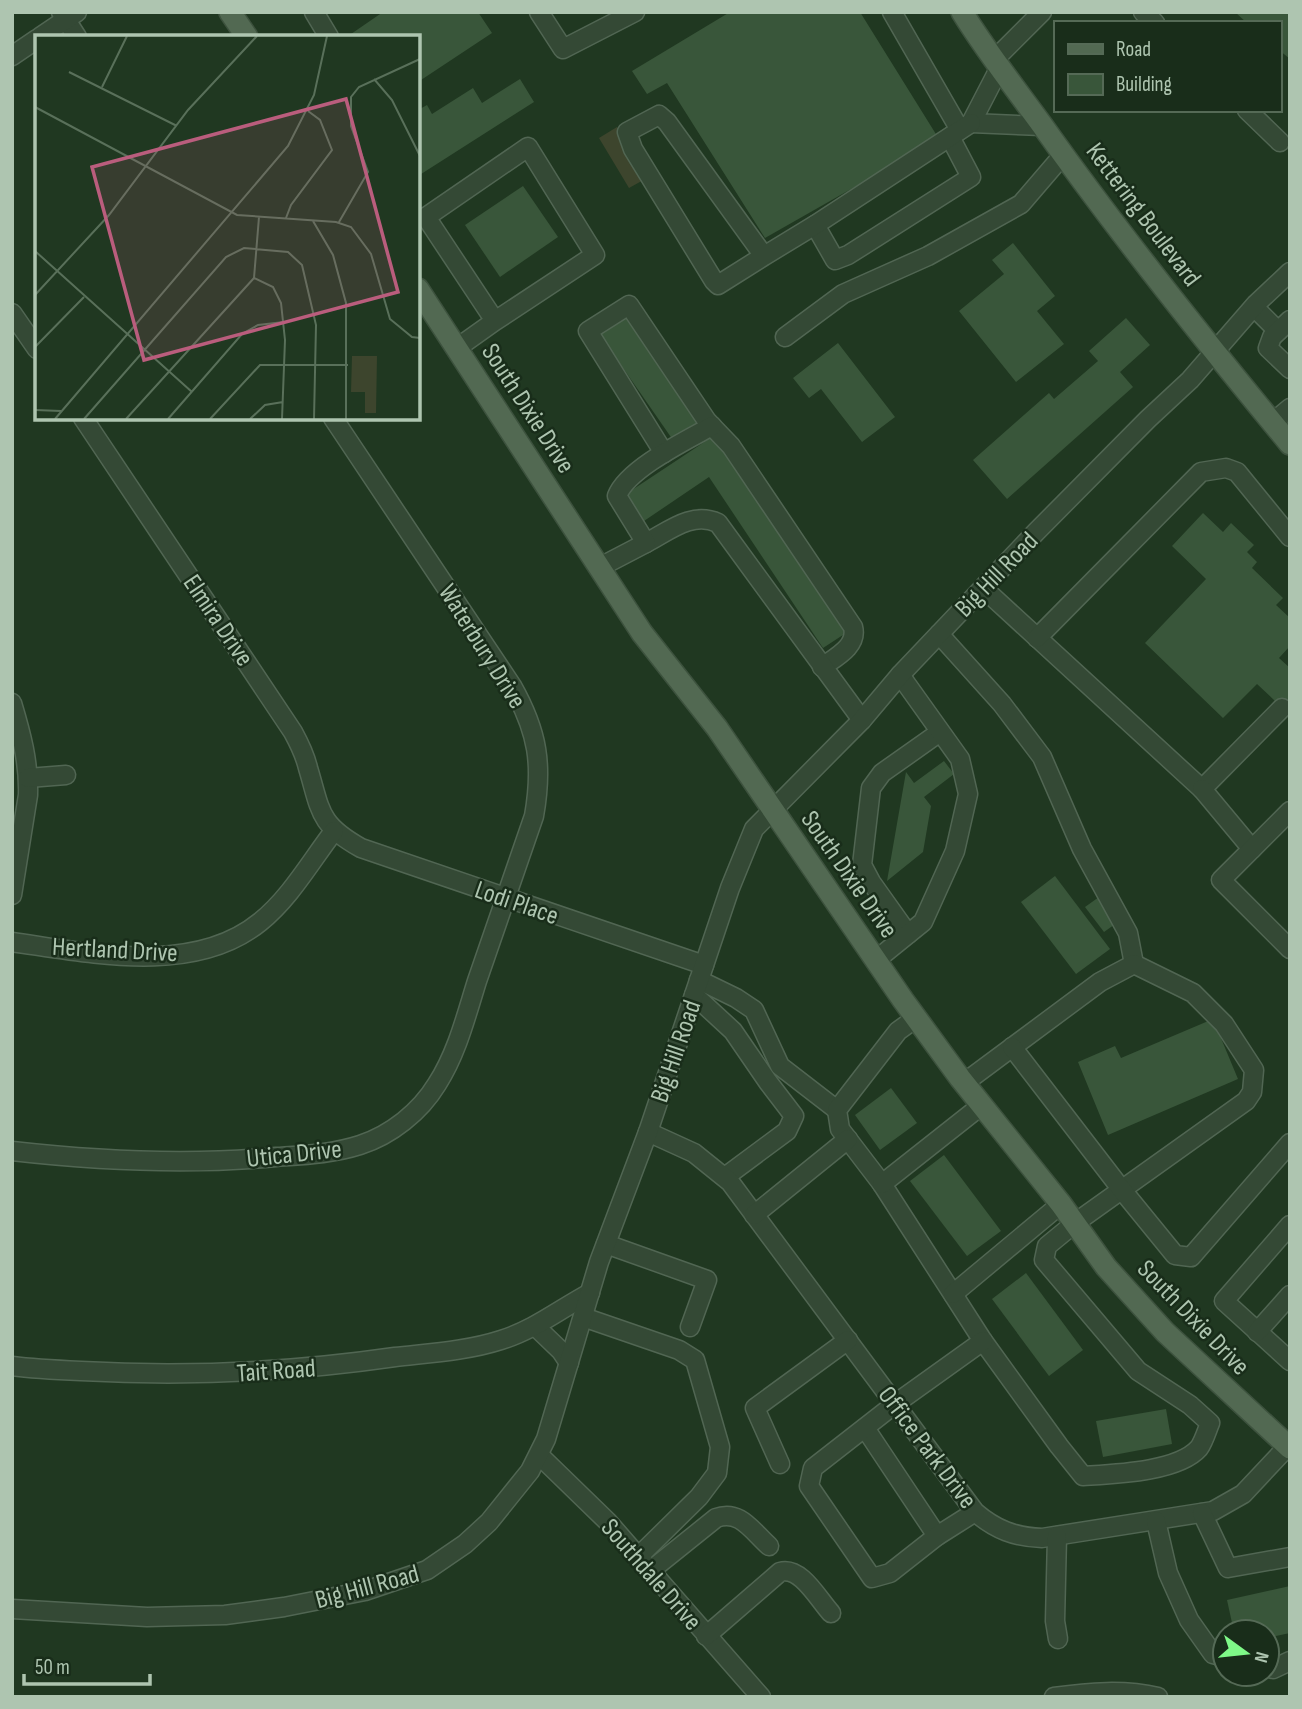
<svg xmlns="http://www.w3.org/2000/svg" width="1302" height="1709" viewBox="0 0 1302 1709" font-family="'Sofia Sans Condensed',sans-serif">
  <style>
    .green { fill: #3d452d }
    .building { fill: #39563a }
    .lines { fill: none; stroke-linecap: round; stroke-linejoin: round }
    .minor-casing { stroke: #516653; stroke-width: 21 }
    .major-casing { stroke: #3d523e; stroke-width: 24 }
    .minor { stroke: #344935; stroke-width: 18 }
    .major { stroke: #526952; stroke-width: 21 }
    .labels { text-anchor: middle; stroke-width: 5; stroke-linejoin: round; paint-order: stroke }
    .street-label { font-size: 26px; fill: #aec5b0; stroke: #192d1a }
    .inset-road { fill: none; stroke: #59705a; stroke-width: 2 }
    .view { fill: #ba5d7d; fill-opacity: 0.15; stroke: #ba5d7d; stroke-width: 3.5 }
    .inset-edge { fill: none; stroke: #aec5b0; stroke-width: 3.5 }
  </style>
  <rect width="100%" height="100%" fill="#203821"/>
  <path class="green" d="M617,127L647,178L629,188L599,138Z"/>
  <g class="building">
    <path d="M383,12H478L492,33L418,82V37H353L351,34Z"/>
    <path d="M730,12H860L939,139L765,238L667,83L647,94L632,71Z"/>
    <path d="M1235,12H1290V59L1279,50V23H1247Z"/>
    <path d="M520,79L534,102L418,176V110L427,105L432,114L473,88L482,103Z"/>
    <path d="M523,186L558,237L500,277L465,225Z"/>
    <path d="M1013,243L1055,296L1037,311L1064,344L1016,382L959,311L1004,274L992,260Z"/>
    <path d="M622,311L700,425L675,443L596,329Z"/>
    <path d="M1126,318L1150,345L1120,372L1133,387L1007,499L973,460L1049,393L1054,399L1098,361L1089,351Z"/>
    <path d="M838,343L895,417L862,442L821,389L809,398L793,378Z"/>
    <path d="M715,435L846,633L823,648L709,477L644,521L626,494Z"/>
    <path d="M1203,513L1223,532L1231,523L1254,545L1247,552L1257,562L1252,568L1283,598L1276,605L1290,618V646L1279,658L1290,668V715L1257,684L1223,718L1145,643L1206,579L1172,546Z"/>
    <path d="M944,761L954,774L924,797L931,806L923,852L887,881L906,772L914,783Z"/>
    <path d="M1055,876L1110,949L1076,974L1021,902Z"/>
    <path d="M1099,897L1118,922L1104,932L1085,907Z"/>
    <path d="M1213,1019L1238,1079L1108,1135L1078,1062L1115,1046L1121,1058Z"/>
    <path d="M891,1088L917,1123L880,1150L855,1115Z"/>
    <path d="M944,1155L1001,1231L967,1256L910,1181Z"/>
    <path d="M1026,1273L1083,1350L1049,1376L992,1299Z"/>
    <path d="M1166,1409L1172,1444L1103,1457L1096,1421Z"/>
    <path d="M1290,1586V1633L1267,1638V1632H1234L1227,1600Z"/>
  </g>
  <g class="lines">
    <defs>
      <g id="minor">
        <path d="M61,12L77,37"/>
        <path d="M314,12L329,37"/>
        <path d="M539,12L563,49L635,12"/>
        <path d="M892,12L960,130"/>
        <path d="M1143,12L1155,23"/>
        <path d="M40,37L77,12"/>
        <path d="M12,56L37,39"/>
        <path d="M994,60L1042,12"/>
        <path d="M1000,67L971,123L1042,126"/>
        <path d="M1247,110L1280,142"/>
        <path d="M815,225L835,260L848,255L971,177L950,137"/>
        <path d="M764,256L718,285L714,281L633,149L627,132L659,115L667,122L764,256L815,225L971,123"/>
        <path d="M1254,307L1278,331"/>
        <path d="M12,313L37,349"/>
        <path d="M1290,320L1272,337L1268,348L1290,369"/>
        <path d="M785,337L843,294L928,256L1021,204L1063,155"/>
        <path d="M457,348L495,321L426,217L528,147L595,255L495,321"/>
        <path d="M83,418L293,732C299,743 305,755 308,768C321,811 318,824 361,848L704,965"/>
        <path d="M1272,423L1290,408"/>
        <path d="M664,453L588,331L629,305L707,421L731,446L853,627C858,646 836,657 822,667"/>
        <path d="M646,543C669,531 692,511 718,523L862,720"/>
        <path d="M600,567L646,543L617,496C627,469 687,440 712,426"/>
        <path d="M983,588L1202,789L1282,708"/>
        <path d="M939,634L1002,704L1042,757L1082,849L1128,933L1134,964"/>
        <path d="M1037,638L1201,472L1226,468L1237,472L1290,537"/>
        <path d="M12,703C21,733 29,762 28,795L12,895"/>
        <path d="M28,778L66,775"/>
        <path d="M1202,789L1252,849"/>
        <path d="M1290,811L1221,880L1290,949"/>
        <path d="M908,934L871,882L862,865L871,788L882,773L940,732"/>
        <path d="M12,942C90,953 194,976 260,922C290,898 311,861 334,831"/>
        <path d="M876,960L923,922L955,851L968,794L960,759L900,675"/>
        <path d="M699,980L736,998L754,1010L780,1066L837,1110"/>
        <path d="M694,995L733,1031L768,1082L794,1116L787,1131L725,1177"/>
        <path d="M916,1018L898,1031L837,1110L840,1129L882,1184L983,1341L1059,1446L1083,1476C1114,1474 1178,1472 1199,1448C1204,1441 1207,1430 1210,1423L1190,1405L1138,1371L1044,1260L1047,1246L1075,1223L1246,1101L1252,1092L1254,1070L1224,1024L1193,993L1134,964L1100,982L964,1083"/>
        <path d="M1012,1047L1122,1190L1175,1255L1191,1257L1290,1143"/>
        <path d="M648,1132L694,1153L730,1182L975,1512C996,1530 1015,1537 1042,1538L1213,1511L1243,1494L1288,1446"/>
        <path d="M12,1151C100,1161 188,1165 276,1157C304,1155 332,1154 360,1145C391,1135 420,1112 437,1084C457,1053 466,1016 477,981C496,926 515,871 534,816C543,765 538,732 512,686L333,418"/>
        <path d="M882,1184L982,1105"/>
        <path d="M754,1215L848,1139"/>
        <path d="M1290,1225L1224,1301L1290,1361"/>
        <path d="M606,1244L707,1280L690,1327"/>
        <path d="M953,1294L1061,1204"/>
        <path d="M583,1317L679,1350L695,1360L720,1447L717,1473L699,1497L638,1557"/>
        <path d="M536,1327L561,1351L569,1363"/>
        <path d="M1257,1332L1290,1295"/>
        <path d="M12,1366C35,1369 58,1370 81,1371C187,1377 291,1372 395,1357C430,1353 467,1351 501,1340C534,1330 560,1309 590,1293"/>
        <path d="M865,1428L937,1536"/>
        <path d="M539,1455L608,1522L761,1697"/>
        <path d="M780,1464L755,1408L848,1340"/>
        <path d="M975,1512L937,1536L890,1573L872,1578L809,1486L813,1468L895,1404L983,1341"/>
        <path d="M1202,1513L1228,1568L1290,1557"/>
        <path d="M1156,1521L1168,1573L1189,1620L1213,1654L1225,1657"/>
        <path d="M1057,1536L1055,1621L1058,1639"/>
        <path d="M650,1571L716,1518C740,1509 752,1531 769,1546"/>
        <path d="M12,1609L147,1617L225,1615L284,1607L365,1591L427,1570L465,1544L489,1522L530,1471L546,1439L599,1262L648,1132L730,888L754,829L862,720L900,675L1036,532L1148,419L1190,380L1256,304L1290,272"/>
        <path d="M706,1636L780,1572C801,1566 818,1599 831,1613"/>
        <path d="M1267,1667L1273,1669L1290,1661"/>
        <path d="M1054,1697C1089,1692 1124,1689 1158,1697"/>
      </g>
      <g id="major">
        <path d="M230,12L247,37"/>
        <path d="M962,12C986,51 1015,88 1042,125C1120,235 1204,340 1290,444"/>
        <path d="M418,289L642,633L717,728L903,1000L960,1078L1061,1204L1106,1267L1165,1332L1290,1448"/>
      </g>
    </defs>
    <use href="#minor" class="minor-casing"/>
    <use href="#major" class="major-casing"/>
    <use href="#minor" class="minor"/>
    <use href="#major" class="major"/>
  </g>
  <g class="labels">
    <g class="street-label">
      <text transform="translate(1144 214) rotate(53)" y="9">Kettering Boulevard</text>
      <text transform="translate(529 408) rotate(57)" y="9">South Dixie Drive</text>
      <text transform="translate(996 574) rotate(-46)" y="9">Big Hill Road</text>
      <text transform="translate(219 620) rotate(56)" y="9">Elmira Drive</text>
      <text transform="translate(483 646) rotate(58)" y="9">Waterbury Drive</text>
      <text transform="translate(850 874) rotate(55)" y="9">South Dixie Drive</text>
      <text transform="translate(517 902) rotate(19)" y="9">Lodi Place</text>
      <text transform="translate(115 949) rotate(3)" y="9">Hertland Drive</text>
      <text transform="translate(675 1051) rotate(-71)" y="9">Big Hill Road</text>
      <text transform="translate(294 1153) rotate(-6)" y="9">Utica Drive</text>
      <text transform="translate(1194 1317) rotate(46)" y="9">South Dixie Drive</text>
      <text transform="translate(276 1370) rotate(-4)" y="9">Tait Road</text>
      <text transform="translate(928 1447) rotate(53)" y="9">Office Park Drive</text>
      <text transform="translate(652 1574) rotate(49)" y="9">Southdale Drive</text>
      <text transform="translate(367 1586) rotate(-15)" y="9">Big Hill Road</text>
    </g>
  </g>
  <g transform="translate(35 35)">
    <rect width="385" height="385" fill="#203821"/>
    <path d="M317,321H342L341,378H330V357H316Z" fill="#3d452d"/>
    <path class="inset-road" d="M34,37L142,91M339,44L357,65L385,121M67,52L92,1M0,72L202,180L301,187L316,192L336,219L355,284L377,302L385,303M251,183L256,170L297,115L285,85L273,76M278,186L298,220L311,268V384M304,187L333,137L316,91V62L324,52L385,24M0,216L157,357M219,243L238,252L246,268L250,305L247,384M219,243L224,182M0,260L74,180L153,75L222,1M0,312L49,262M0,375L26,376M20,384L253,111L279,60L292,1M49,384L191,222L209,213L253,217L267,230L281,290L279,384M91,384L219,243M133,384L207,299L223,290L249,287M175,384L225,330H313M215,384L230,370L248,367"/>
    <path class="view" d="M311,64L363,257L109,325L57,132Z"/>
    <rect width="385" height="385" class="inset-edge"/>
  </g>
  <rect width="1302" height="1709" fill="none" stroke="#aec5b0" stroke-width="28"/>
  <rect x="1054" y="21" width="228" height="91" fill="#192d1a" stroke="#556a56" stroke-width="2"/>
  <rect x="1068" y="44" width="35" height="10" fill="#526952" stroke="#556a56" stroke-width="2"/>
  <text x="1116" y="56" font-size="21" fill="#aec5b0">Road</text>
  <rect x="1068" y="74" width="35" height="21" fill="#39563a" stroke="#556a56" stroke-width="2"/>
  <text x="1116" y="91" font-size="21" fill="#aec5b0">Building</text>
  <g transform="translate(1246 1653) rotate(105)"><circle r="33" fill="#192d1a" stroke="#556a56" stroke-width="2"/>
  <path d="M0-5L12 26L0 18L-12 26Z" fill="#7ff988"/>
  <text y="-10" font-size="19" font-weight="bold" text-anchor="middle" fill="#aec5b0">N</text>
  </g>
  <path d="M24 1674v10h126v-10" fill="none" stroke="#aec5b0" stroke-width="3.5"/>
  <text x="35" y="1674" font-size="21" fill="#aec5b0" stroke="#192d1a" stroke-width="5" paint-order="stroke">50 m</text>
</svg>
